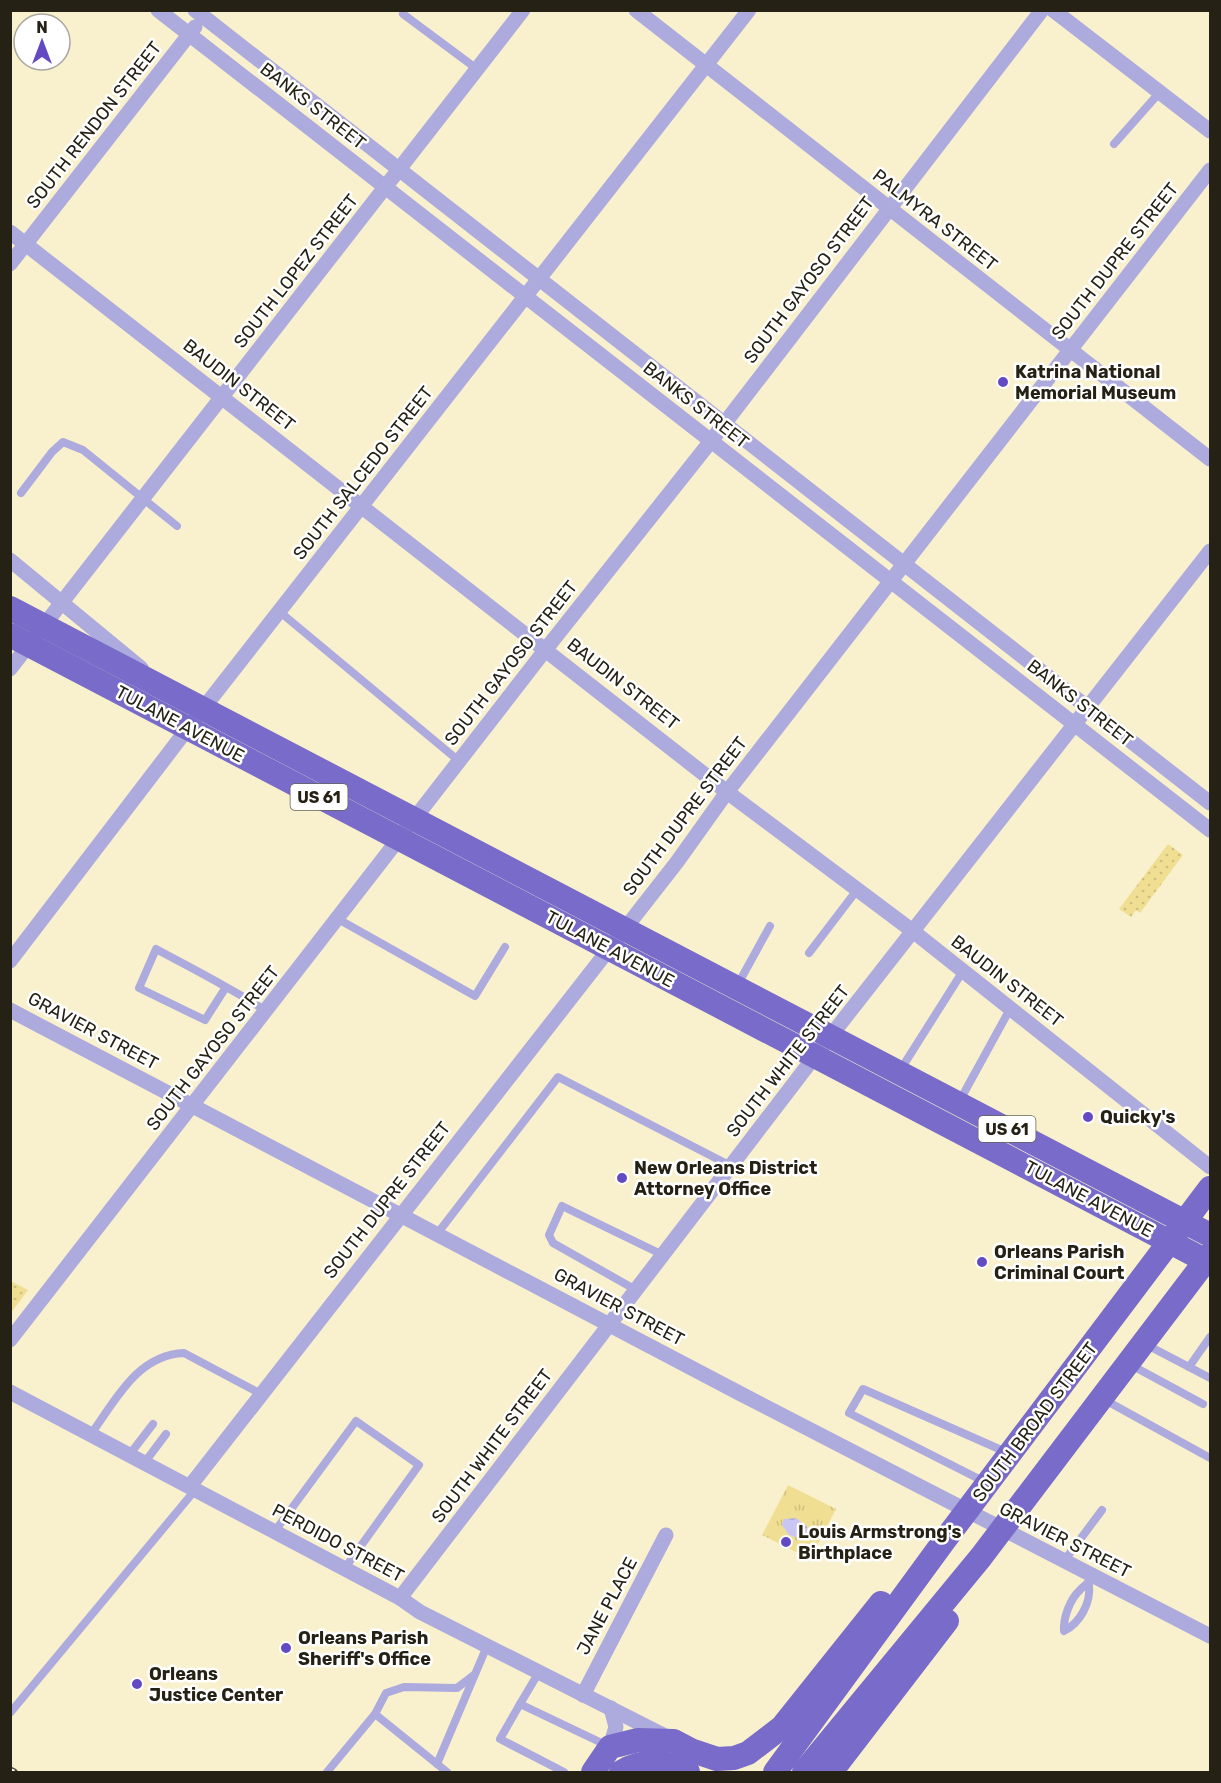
<svg xmlns="http://www.w3.org/2000/svg" width="1221" height="1783" viewBox="0 0 1221 1783" font-family="Rubik,sans-serif">
  <style>
    .grass { fill: url(#grass-tufts) }
    .park { fill: url(#park-dots) }
    .water { fill: url(#water-ripples) }
    .lines { fill: none; stroke-linecap: round; stroke-linejoin: round }
    .service { stroke: #adaade; stroke-width: 8 }
    .minor { stroke: #adaade; stroke-width: 15 }
    .primary { stroke: #786bc9; stroke-width: 24 }
    .rail-casing { stroke: #4a4735; stroke-width: 7 }
    .rail { stroke: #fff; stroke-width: 4.5; stroke-dasharray: 14; stroke-linecap: butt }
    .poi-dot { fill: #634ac3; stroke: #fff; stroke-width: 2 }
    .labels { text-anchor: middle; stroke-width: 5; stroke-linejoin: round; paint-order: stroke }
    .shield { fill: #fff; stroke: #66645b; stroke-width: 1.5 }
    .shield-label { font-size: 16px; font-weight: bold; fill: #252215 }
    .street-label { font-size: 18px; fill: #252215; stroke: #fff }
    .poi-label { font-size: 18px; font-weight: bold; fill: #252215; stroke: #fff; text-anchor: start }
  </style>
  <defs>
    <pattern id="grass-tufts" width="24" height="20" patternUnits="userSpaceOnUse" patternTransform="scale(1.5)"><rect width="24" height="20" fill="#f0df93"/><path d="M3 7l-1-3M5 7V3M7 7l1-3M15 17l-1-3M17 17v-4M19 17l1-3" fill="none" stroke="#cebf7e"/></pattern>
    <pattern id="park-dots" width="8" height="8" patternUnits="userSpaceOnUse" patternTransform="scale(1.5)"><rect width="8" height="8" fill="#f0df93"/><path d="M2 2h.1M6 6h.1" fill="none" stroke="#cebf7e" stroke-width="1.8" stroke-linecap="round"/></pattern>
    <pattern id="water-ripples" width="26" height="14" patternUnits="userSpaceOnUse" patternTransform="scale(1.5)"><rect width="26" height="14" fill="#c9c6f4"/><path d="M2 4q2-2 4 0t4 0M15 11q2-2 4 0t4 0" fill="none" stroke="#acaad0"/></pattern>
  </defs>
  <rect width="100%" height="100%" fill="#f9f1cd"/>
  <path class="grass" d="M788,1485L836,1509L810,1559L762,1535Z"/>
  <g class="park">
    <path d="M1168,844L1183,855L1140,913L1136,910L1131,917L1119,909Z"/>
    <path d="M11,1281L28,1290L11,1313H10Z"/>
  </g>
  <path class="water" d="M796,1518L807,1526V1536L802,1539L789,1535L782,1525L784,1519Z"/>
  <g class="lines">
    <g class="service">
      <path d="M403,14L477,69"/>
      <path d="M1114,144L1160,92"/>
      <path d="M21,493L52,452L63,442L83,450L177,526"/>
      <path d="M280,612L459,761"/>
      <path d="M338,919L475,996L505,947"/>
      <path d="M809,953L857,890"/>
      <path d="M737,986L770,926"/>
      <path d="M226,987L205,1020L139,988L156,949C193,969 231,988 266,1011"/>
      <path d="M901,1069L963,971"/>
      <path d="M959,1102L1010,1009"/>
      <path d="M437,1234L558,1077L731,1166"/>
      <path d="M636,1290L553,1243L549,1235L562,1206L663,1255"/>
      <path d="M1147,1345L1189,1367L1210,1337"/>
      <path d="M1131,1365L1203,1404"/>
      <path d="M1189,1367L1210,1378"/>
      <path d="M1105,1400L1210,1458"/>
      <path d="M91,1434C116,1400 137,1355 184,1353L261,1394"/>
      <path d="M130,1454L153,1424"/>
      <path d="M145,1462L166,1434"/>
      <path d="M985,1482L849,1413L863,1389L1006,1452"/>
      <path d="M275,1531L356,1421L419,1465L345,1568"/>
      <path d="M1064,1561L1102,1510"/>
      <path d="M1089,1585C1091,1603 1080,1623 1064,1631C1063,1618 1070,1599 1080,1590C1085,1584 1089,1584 1093,1576"/>
      <path d="M520,1704L539,1672"/>
      <path d="M10,1713L196,1489"/>
      <path d="M375,1714L447,1772"/>
      <path d="M437,1764L487,1646"/>
      <path d="M327,1772L375,1714L386,1693L404,1687L457,1688L474,1675"/>
      <path d="M564,1772L500,1739L520,1704L606,1745"/>
    </g>
    <g class="minor">
      <path d="M158,10L1210,830"/>
      <path d="M195,10L1210,803"/>
      <path d="M636,10L1210,459"/>
      <path d="M1053,10L1210,131"/>
      <path d="M10,232L727,792L914,932L1210,1167"/>
      <path d="M10,264L195,27"/>
      <path d="M10,560L141,668"/>
      <path d="M10,669L523,10"/>
      <path d="M10,961L188,728L749,10"/>
      <path d="M10,1010L741,1394L1210,1636"/>
      <path d="M10,1340L546,649L711,441L1042,10"/>
      <path d="M10,1392L400,1598L420,1612L669,1738"/>
      <path d="M190,1486L677,862L727,792L1210,170"/>
      <path d="M400,1598L815,1056L1210,551"/>
      <path d="M583,1695L666,1535"/>
      <path d="M610,1747L616,1727L611,1708"/>
    </g>
    <g class="primary">
      <path d="M10,608L1210,1235"/>
      <path d="M10,635L1210,1263"/>
      <path d="M593,1772L610,1747L638,1740L674,1741L693,1751L717,1759L734,1758L748,1753L782,1727L881,1603"/>
      <path d="M621,1772C643,1759 665,1760 688,1772"/>
      <path d="M775,1772L944,1541L1210,1188"/>
      <path d="M804,1772L981,1557L1210,1255"/>
      <path d="M831,1772L947,1621"/>
    </g>
    <defs>
      <path id="rail" d="M10,1770L14,1772"/>
    </defs>
    <use href="#rail" class="rail-casing"/>
    <use href="#rail" class="rail"/>
  </g>
  <g class="poi-dot">
    <circle cx="1003" cy="382" r="6"/>
    <circle cx="1088" cy="1117" r="6"/>
    <circle cx="622" cy="1178" r="6"/>
    <circle cx="982" cy="1262" r="6"/>
    <circle cx="786" cy="1542" r="6"/>
    <circle cx="286" cy="1648" r="6"/>
    <circle cx="137" cy="1684" r="6"/>
  </g>
  <g class="labels">
    <g class="shield">
      <rect x="290.5" y="784" width="57" height="26" rx="4.5"/>
      <rect x="978.5" y="1116" width="57" height="26" rx="4.5"/>
    </g>
    <g class="shield-label">
      <text x="319" y="803">US 61</text>
      <text x="1007" y="1135">US 61</text>
    </g>
    <g class="street-label">
      <text transform="translate(313 106) rotate(38)" y="6">BANKS STREET</text>
      <text transform="translate(94 125) rotate(-52)" y="6">SOUTH RENDON STREET</text>
      <text transform="translate(935 220) rotate(38)" y="6">PALMYRA STREET</text>
      <text transform="translate(1115 261) rotate(-52)" y="6">SOUTH DUPRE STREET</text>
      <text transform="translate(296 271) rotate(-52)" y="6">SOUTH LOPEZ STREET</text>
      <text transform="translate(809 280) rotate(-53)" y="6">SOUTH GAYOSO STREET</text>
      <text transform="translate(239 385) rotate(38)" y="6">BAUDIN STREET</text>
      <text transform="translate(696 405) rotate(38)" y="6">BANKS STREET</text>
      <text transform="translate(363 473) rotate(-52)" y="6">SOUTH SALCEDO STREET</text>
      <text transform="translate(511 663) rotate(-52)" y="6">SOUTH GAYOSO STREET</text>
      <text transform="translate(623 684) rotate(38)" y="6">BAUDIN STREET</text>
      <text transform="translate(1080 703) rotate(38)" y="6">BANKS STREET</text>
      <text transform="translate(180 724) rotate(28)" y="6">TULANE AVENUE</text>
      <text transform="translate(685 816) rotate(-53)" y="6">SOUTH DUPRE STREET</text>
      <text transform="translate(610 949) rotate(28)" y="6">TULANE AVENUE</text>
      <text transform="translate(1007 981) rotate(38)" y="6">BAUDIN STREET</text>
      <text transform="translate(93 1031) rotate(28)" y="6">GRAVIER STREET</text>
      <text transform="translate(213 1048) rotate(-52)" y="6">SOUTH GAYOSO STREET</text>
      <text transform="translate(788 1061) rotate(-52)" y="6">SOUTH WHITE STREET</text>
      <text transform="translate(1089 1199) rotate(28)" y="6">TULANE AVENUE</text>
      <text transform="translate(387 1200) rotate(-52)" y="6">SOUTH DUPRE STREET</text>
      <text transform="translate(619 1307) rotate(28)" y="6">GRAVIER STREET</text>
      <text transform="translate(1035 1422) rotate(-53)" y="6">SOUTH BROAD STREET</text>
      <text transform="translate(492 1446) rotate(-53)" y="6">SOUTH WHITE STREET</text>
      <text transform="translate(1065 1540) rotate(27)" y="6">GRAVIER STREET</text>
      <text transform="translate(338 1543) rotate(28)" y="6">PERDIDO STREET</text>
      <text transform="translate(607 1606) rotate(-62)" y="6">JANE PLACE</text>
    </g>
    <g class="poi-label">
      <text x="1015" y="378">Katrina National<tspan x="1015" dy="21">Memorial Museum</tspan></text>
      <text x="1100" y="1123">Quicky's</text>
      <text x="634" y="1174">New Orleans District<tspan x="634" dy="21">Attorney Office</tspan></text>
      <text x="994" y="1258">Orleans Parish<tspan x="994" dy="21">Criminal Court</tspan></text>
      <text x="798" y="1538">Louis Armstrong's<tspan x="798" dy="21">Birthplace</tspan></text>
      <text x="298" y="1644">Orleans Parish<tspan x="298" dy="21">Sheriff's Office</tspan></text>
      <text x="149" y="1680">Orleans<tspan x="149" dy="21">Justice Center</tspan></text>
    </g>
  </g>
  <rect width="1221" height="1783" fill="none" stroke="#252215" stroke-width="24"/>
  <g transform="translate(42 42)"><circle r="28" fill="#ffffff" stroke="#a8a7a1" stroke-width="1.5"/>
  <path d="M0-4.5L10 22L0 15L-10 22Z" fill="#634ac3"/>
  <text y="-9" font-size="16" font-weight="bold" text-anchor="middle" fill="#252215">N</text>
  </g>
</svg>
